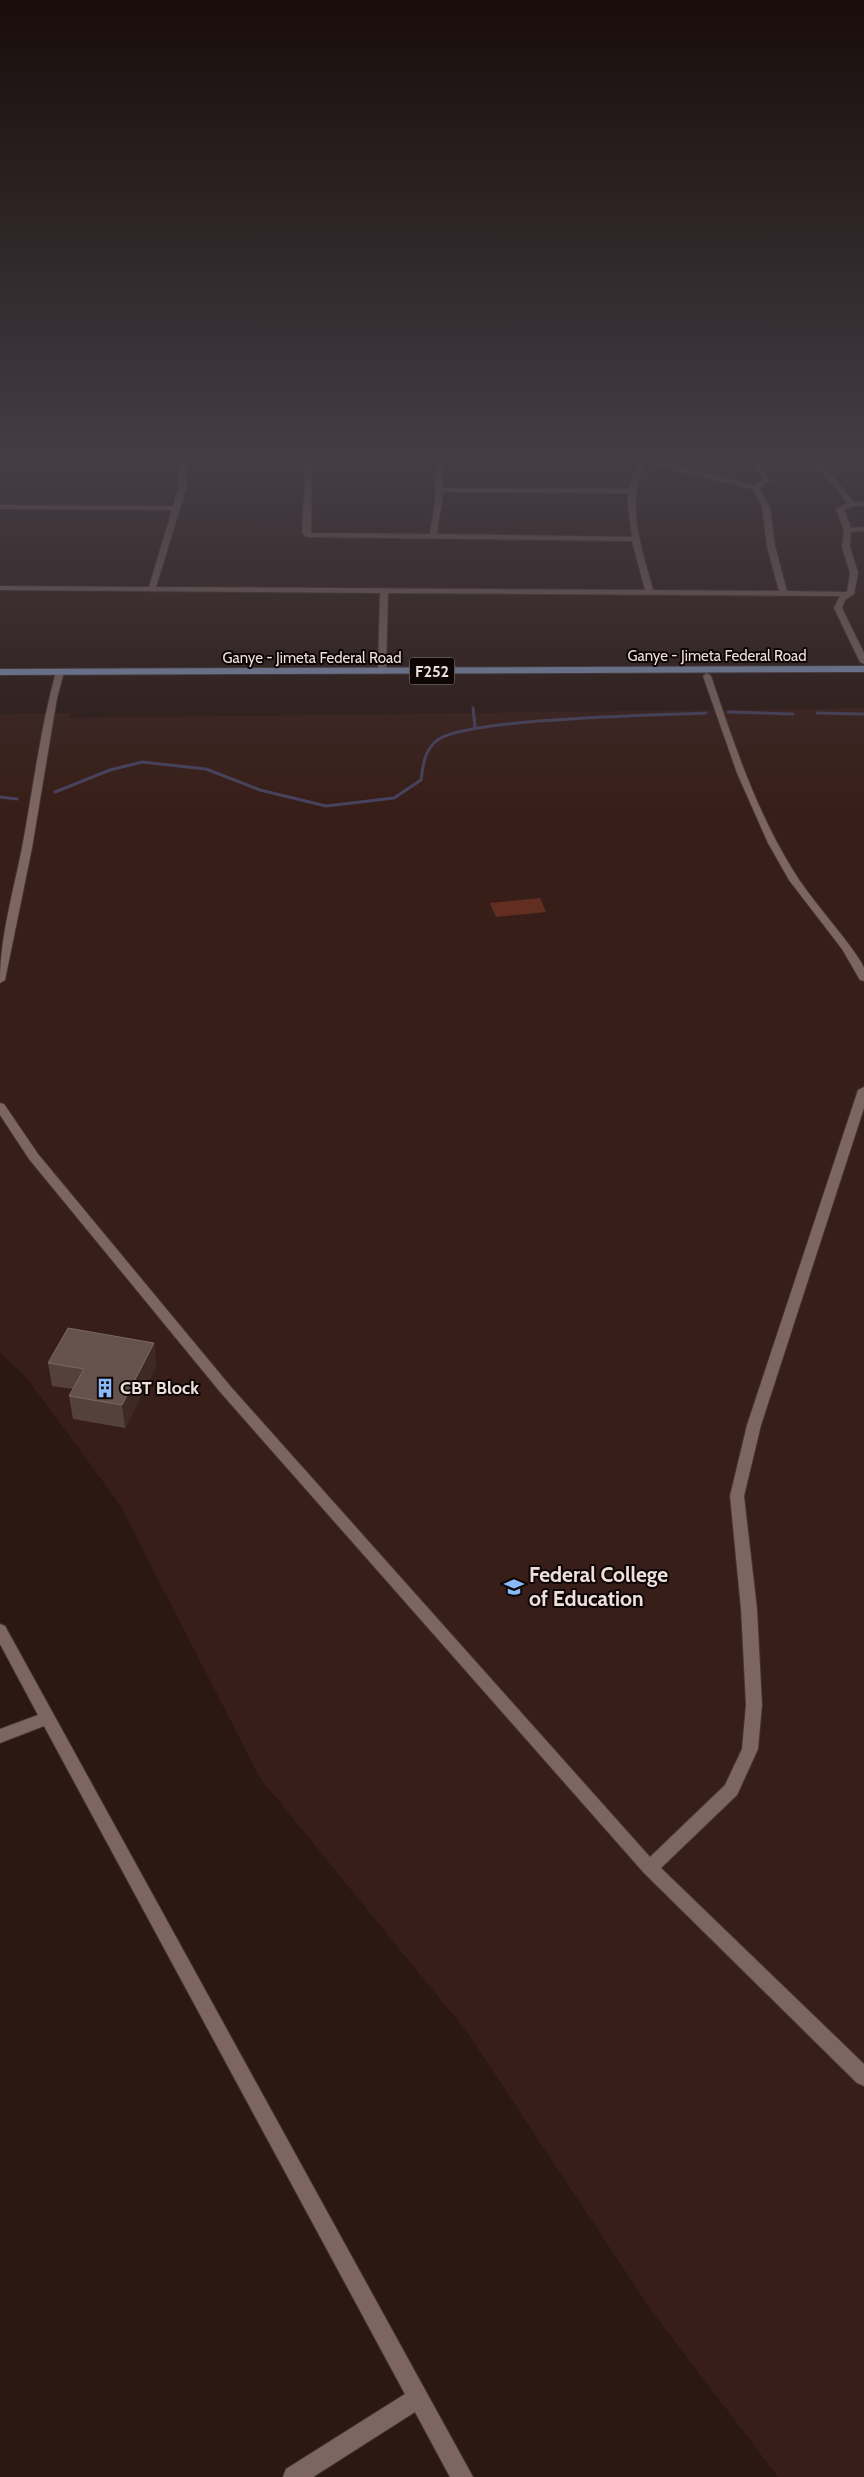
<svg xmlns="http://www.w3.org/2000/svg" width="864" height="2477" viewBox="0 0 864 2477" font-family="Cabin,sans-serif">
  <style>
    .built { fill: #381e18 }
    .green { fill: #622e21 }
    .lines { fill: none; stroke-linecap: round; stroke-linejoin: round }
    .stream { stroke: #47435f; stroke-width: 3 }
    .street-casing { stroke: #423432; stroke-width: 2 }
    .primary-casing { stroke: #423432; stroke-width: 2 }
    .street { fill: #7e6660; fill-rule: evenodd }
    .primary { fill: #7f91b3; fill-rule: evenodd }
    .wall { fill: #55413b }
    .shaded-wall { fill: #3e2924 }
    .building { fill: #66524c; stroke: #7b6863 }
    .labels { text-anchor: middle; stroke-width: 4; stroke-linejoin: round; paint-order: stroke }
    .far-street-label { font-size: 15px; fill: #eddfdb; stroke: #0d0604 }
    .shield { fill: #0d0604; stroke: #aa9e9a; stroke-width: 1 }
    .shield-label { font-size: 16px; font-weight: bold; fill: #eddfdb }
    .poi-label { font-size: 18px; font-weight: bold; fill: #eddfdb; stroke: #0d0604; text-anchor: start }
    .near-poi-label { font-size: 21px; font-weight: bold; fill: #eddfdb; stroke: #0d0604; text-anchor: start }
  </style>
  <rect width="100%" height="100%" fill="#2b1813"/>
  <path class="built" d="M864,708V2477H778L651,2310L467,2032L260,1778L120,1505L26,1377L0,1353V714L69,713V718Z"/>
  <path class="green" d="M540,898L546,912L496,917L490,903Z"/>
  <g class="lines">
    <g class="stream">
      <path d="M473,708L475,727"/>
      <path d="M728,712L793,714"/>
      <path d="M817,713L864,714"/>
      <path d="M55,792L110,770L142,762L206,769L260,790L326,806L394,798L421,780C423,766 424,752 435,742C457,718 664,715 706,713"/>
      <path d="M0,797L17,799"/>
    </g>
    <defs>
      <g id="street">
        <path d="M0,461H186V489L156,587L645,590L632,541L306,537L302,532L306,461H312L311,533L430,534L435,503L436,461H442L443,488L629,489L633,475L641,461H655L754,485L763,480L750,461H756L770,481L759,488L770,507L775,546L787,591L847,592L850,573L842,547L844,530L836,509L848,503L813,461H819L854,502H864V506H853L844,510L851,528L864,527V531L851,532L850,547L858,573L854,594L845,600L842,608L864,653V664L860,662L834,608L840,596L388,593L386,671L382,674L378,671L380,593L0,590V586L149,587L172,510L0,509V505L173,506L178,489L179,465L0,464ZM646,463L753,489L762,507L767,546L779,591L653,590C642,548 624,503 646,463ZM443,492L628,493V507L632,537L437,534Z"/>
        <path d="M60,669L64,672L57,698L32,848L5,980L0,983C0,937 13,893 22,848C33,789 40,730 56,672Z"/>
        <path d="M707,673L711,676C733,741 755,808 791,867C811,901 840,929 861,962L864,968V981L860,980L842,949L789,880L768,843L737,773L703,676Z"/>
        <path d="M864,1087V1108L761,1425L744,1496L757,1609L762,1705L758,1749L737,1795L661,1868L864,2064V2086L857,2083L644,1873L221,1393L29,1159L0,1115V1103L4,1104L38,1154L231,1387L650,1857L725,1785L742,1749L746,1705L741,1609L730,1496L747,1425L858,1090Z"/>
        <path d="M0,1624L5,1626L473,2477H450L415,2412L313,2477H283L286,2469L405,2394L44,1726L0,1743V1729L38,1715L0,1644Z"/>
      </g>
      <path id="primary" d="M864,666V672L0,675V669Z"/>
    </defs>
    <use href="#street" class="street-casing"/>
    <use href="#primary" class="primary-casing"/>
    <use href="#street" class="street"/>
    <use href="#primary" class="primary"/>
  </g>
  <path class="wall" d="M154,1343L156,1366L125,1428L73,1419L69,1396L73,1389L52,1386L48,1363Z"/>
  <path class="shaded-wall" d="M154,1343L156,1366L125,1428L122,1405Z"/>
  <path class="building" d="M68,1328L154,1343L122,1405L69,1396L84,1369L48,1363Z"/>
  <linearGradient id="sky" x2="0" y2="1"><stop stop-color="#180d0a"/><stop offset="0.57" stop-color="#443d44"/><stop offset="1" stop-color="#443d44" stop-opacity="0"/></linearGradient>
  <rect width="864" height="808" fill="url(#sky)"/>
  <defs>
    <symbol id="building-bare" viewBox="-9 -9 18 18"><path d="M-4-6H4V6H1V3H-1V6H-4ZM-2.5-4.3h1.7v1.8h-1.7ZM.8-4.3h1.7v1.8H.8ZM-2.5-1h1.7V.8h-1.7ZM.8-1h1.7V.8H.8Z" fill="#8abafc" stroke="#0d0604" stroke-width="2.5" paint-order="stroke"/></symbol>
    <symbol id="school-bare" viewBox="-9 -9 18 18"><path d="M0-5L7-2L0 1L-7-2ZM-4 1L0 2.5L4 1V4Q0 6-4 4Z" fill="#8abafc" stroke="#0d0604" stroke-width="2.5" paint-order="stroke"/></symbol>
  </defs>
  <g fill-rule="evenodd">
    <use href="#building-bare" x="91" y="1374" width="28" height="28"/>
    <use href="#school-bare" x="500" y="1573" width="28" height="28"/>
  </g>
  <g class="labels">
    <g class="far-street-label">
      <text x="717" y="661">Ganye - Jimeta Federal Road</text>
      <text x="312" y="663">Ganye - Jimeta Federal Road</text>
    </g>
    <rect class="shield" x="409.5" y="657.5" width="45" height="27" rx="4"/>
    <g class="shield-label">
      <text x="432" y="677">F252</text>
    </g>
    <g class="poi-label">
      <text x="120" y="1394">CBT Block</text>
    </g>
    <g class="near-poi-label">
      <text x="529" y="1582">Federal College<tspan x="529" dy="24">of Education</tspan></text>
    </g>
  </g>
</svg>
